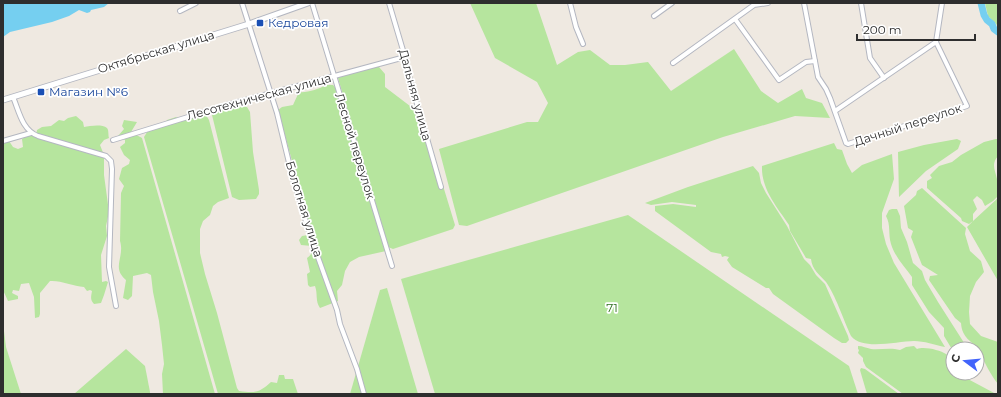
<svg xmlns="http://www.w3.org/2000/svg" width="1001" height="397" viewBox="0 0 1001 397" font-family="Montserrat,sans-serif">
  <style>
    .green { fill: #b6e59e }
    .water { fill: #75cff0 }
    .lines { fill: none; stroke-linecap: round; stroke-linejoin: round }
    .river { stroke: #75cff0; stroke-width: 7 }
    .minor-casing { stroke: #b4b7c1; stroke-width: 6 }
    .tertiary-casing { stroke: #b4b7c1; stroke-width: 7 }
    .minor { stroke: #fff; stroke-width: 4 }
    .tertiary { stroke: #fff; stroke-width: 5 }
    .transit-dot { fill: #1a4fb4; stroke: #fff; stroke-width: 1.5 }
    .labels { text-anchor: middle; stroke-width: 3.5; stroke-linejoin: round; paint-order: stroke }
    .transit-label { font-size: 12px; fill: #164399; stroke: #fff; text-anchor: start }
    .street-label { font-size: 12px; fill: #2e2e2e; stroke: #fff }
    .park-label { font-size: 12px; fill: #2c6e1b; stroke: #fff }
  </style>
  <rect width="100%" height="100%" fill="#efe9e1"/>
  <g class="green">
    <path d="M470,3H536L557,65L578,52L590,50L610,65H625L648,62L671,91L734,49L761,91L778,103L802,89L806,98L822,103L830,118L795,116L723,137L467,226L459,225L439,149L527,122H538L548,103L537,82L495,58Z"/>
    <path d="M985,3H998V26L988,16Z"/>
    <path d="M373,67H379L385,74V87L410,106L418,110L423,123L422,134L430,143L455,225L453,229L393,249L388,247L338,78L341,73Z"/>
    <path d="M326,85H333L336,88L386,251L359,257L350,262L345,271L342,285L337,291L338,301L320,308C315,301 318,294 315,286L310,287L308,285L307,274L310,272L307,258C312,254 313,252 312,246L301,245L299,240L302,236L308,235L310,226L278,110L282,107L293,105L299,92C307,93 319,89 326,85Z"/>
    <path d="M244,106L247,107L250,112L253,152L259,190V194L256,199L239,200L232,197L212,115L216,111Z"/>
    <path d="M202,114L206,115L209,120L229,198L218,202L213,206L210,215L203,221L200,229V253L205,274L217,313L237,388L239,391C255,393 259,393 271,382L277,383L279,375H284L285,379H293L298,394H218L144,137L149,129L165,124L167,120L176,117L181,120Z"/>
    <path d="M76,116L83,122L84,127C90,126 102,124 107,128C109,130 108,135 109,138L104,140L100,145L104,155V175L109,212L106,226L107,236L101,255L102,282L106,281L108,282L104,295L101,303L94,304C90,300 91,297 92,291L90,290L87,291L84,287C73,286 60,280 50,281L40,293V314L39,317L35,318L34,297L29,283L21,284L19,291L13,290L12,293L18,296V299L8,301L3,290V141H9L13,147L18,149L23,147L22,139L27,136L28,131L36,135L37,130L42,127L51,126L59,120L64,121L68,118Z"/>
    <path d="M124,120L137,122L131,132L142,138L215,394H163L162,374L164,364L162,345L159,321L153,292L151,275L147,273L133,276L132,296L128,300L123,298L126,280C111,268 125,257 120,241L121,193L124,186L119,179L122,168L129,164L130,160L124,155L120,147L125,143V140L118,136L124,129L122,126Z"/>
    <path d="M957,139L961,141L958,149L926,171L899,197L898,152L924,145Z"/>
    <path d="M996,139H998V156C991,164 995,170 997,179C999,184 998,190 998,196L993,201L985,206L982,200L977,196L973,200L977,209L973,214V221L998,198V281L967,227L973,221L969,224L962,221L961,218L927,188V181L932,178L930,175L939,166L952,162L961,155L984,142Z"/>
    <path d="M834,143L837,149L842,150L847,164L852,173L862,165L892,154L894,179L882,213V228L886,244L894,263L945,347C935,345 924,341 914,341C897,341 863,351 851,336C844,321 835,294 826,282C820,275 812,270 811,259L806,258L790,231L789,225C777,207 761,189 762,166Z"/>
    <path d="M753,166L759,173L761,183L766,193L787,226L804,259L810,265L816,275L825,284L848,336L849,340L846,343H842L834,338L773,294L769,288H766L732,267L727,260L729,257L725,256L722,257L721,254L711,252L655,211V206L673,204L696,207V205L672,202L651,205L645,203L688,187Z"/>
    <path d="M922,188L966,228L965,234L970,251L981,261L984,272L976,282L970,296L969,312L970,324L981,336L998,342V384C990,374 985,363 979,351C972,340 962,339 961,323L955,318L929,280L930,276L938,275L922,265L911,237L913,231L908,228L904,206L916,195L917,191Z"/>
    <path d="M892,209H897L900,216L901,228L907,242L913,263L922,271L925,280L938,302L968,349H953V351L944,336V328L929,312L912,285V277C905,267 895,257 891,244C888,234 891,225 886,216L889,210Z"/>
    <path d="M628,215L849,366L858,394H435L401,279Z"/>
    <path d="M387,288L418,394H350L380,290Z"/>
    <path d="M3,331H4L6,347L21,394H3Z"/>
    <path d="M858,346C863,346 866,348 871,349C881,350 890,347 900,350L906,347L914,346L917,349C924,346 940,350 946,354C949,356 951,359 953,362V373H962L966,378L996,394H903L866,367L863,361V358L858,353L859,350L858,349Z"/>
    <path d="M126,349L145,366L150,392V394H74Z"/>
    <path d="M861,368L865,369L899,394H867L860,370Z"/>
  </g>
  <path class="water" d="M3,3H109L104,7L91,10L90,12L87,13L79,10L69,16L52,22L10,32L3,37Z"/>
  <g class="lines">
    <path class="river" d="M981,3L984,15L987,20L992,24L994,29L998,32"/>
    <defs>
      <g id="minor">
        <path d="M242,3L277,113L292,175L310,235L337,310L340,324L357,369L364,394"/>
        <path d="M312,3L392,266"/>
        <path d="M389,3L405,57L409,76L441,187"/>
        <path d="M570,3L576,27L583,44"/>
        <path d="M804,3L818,77L826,89L830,98L846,143L848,144L967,106L936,42"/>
        <path d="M861,3L870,58L884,78"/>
        <path d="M180,11L196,3"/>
        <path d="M654,16L672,3"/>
        <path d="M735,19L779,80L806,62L815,61"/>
        <path d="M936,42L942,3"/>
        <path d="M673,63L754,5L768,3"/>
        <path d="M13,97C19,111 22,130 38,136L106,156L111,161L112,169L109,267L116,306"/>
        <path d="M835,111L936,42"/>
        <path d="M113,140L227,105L405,57"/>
        <path d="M3,141L31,133"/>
      </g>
      <path id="tertiary" d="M3,100L249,24L308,3"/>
    </defs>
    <use href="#minor" class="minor-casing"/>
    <use href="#tertiary" class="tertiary-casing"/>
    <use href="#minor" class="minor"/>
    <use href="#tertiary" class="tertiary"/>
  </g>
  <g class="transit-dot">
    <rect x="256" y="19" width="8" height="8" rx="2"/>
    <rect x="37" y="88" width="8" height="8" rx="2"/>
  </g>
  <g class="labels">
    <g class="transit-label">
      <text x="268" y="27">Кедровая</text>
      <text x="49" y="96">Магазин №6</text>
    </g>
    <g class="street-label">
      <text transform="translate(156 52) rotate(-17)" y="4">Октябрьская улица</text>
      <text transform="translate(415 95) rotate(75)" y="4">Дальняя улица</text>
      <text transform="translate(259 97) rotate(-15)" y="4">Лесотехническая улица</text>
      <text transform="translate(908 125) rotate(-18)" y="4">Дачный переулок</text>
      <text transform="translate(355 146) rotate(73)" y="4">Лесной переулок</text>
      <text transform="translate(304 209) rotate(73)" y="4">Болотная улица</text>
    </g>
    <g class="park-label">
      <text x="612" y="312">71</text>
    </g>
  </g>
  <rect width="1001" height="397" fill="none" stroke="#2e2e2e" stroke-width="8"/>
  <g transform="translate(965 361) rotate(286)"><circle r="19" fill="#ffffff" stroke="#ababab"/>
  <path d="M0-3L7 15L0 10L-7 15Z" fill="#4264fb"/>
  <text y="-6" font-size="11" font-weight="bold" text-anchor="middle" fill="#2e2e2e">С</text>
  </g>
  <path d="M857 34v6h118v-6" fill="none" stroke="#2e2e2e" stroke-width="2"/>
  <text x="863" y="34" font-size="12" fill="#2e2e2e" stroke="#ffffff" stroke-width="3" paint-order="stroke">200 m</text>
</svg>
